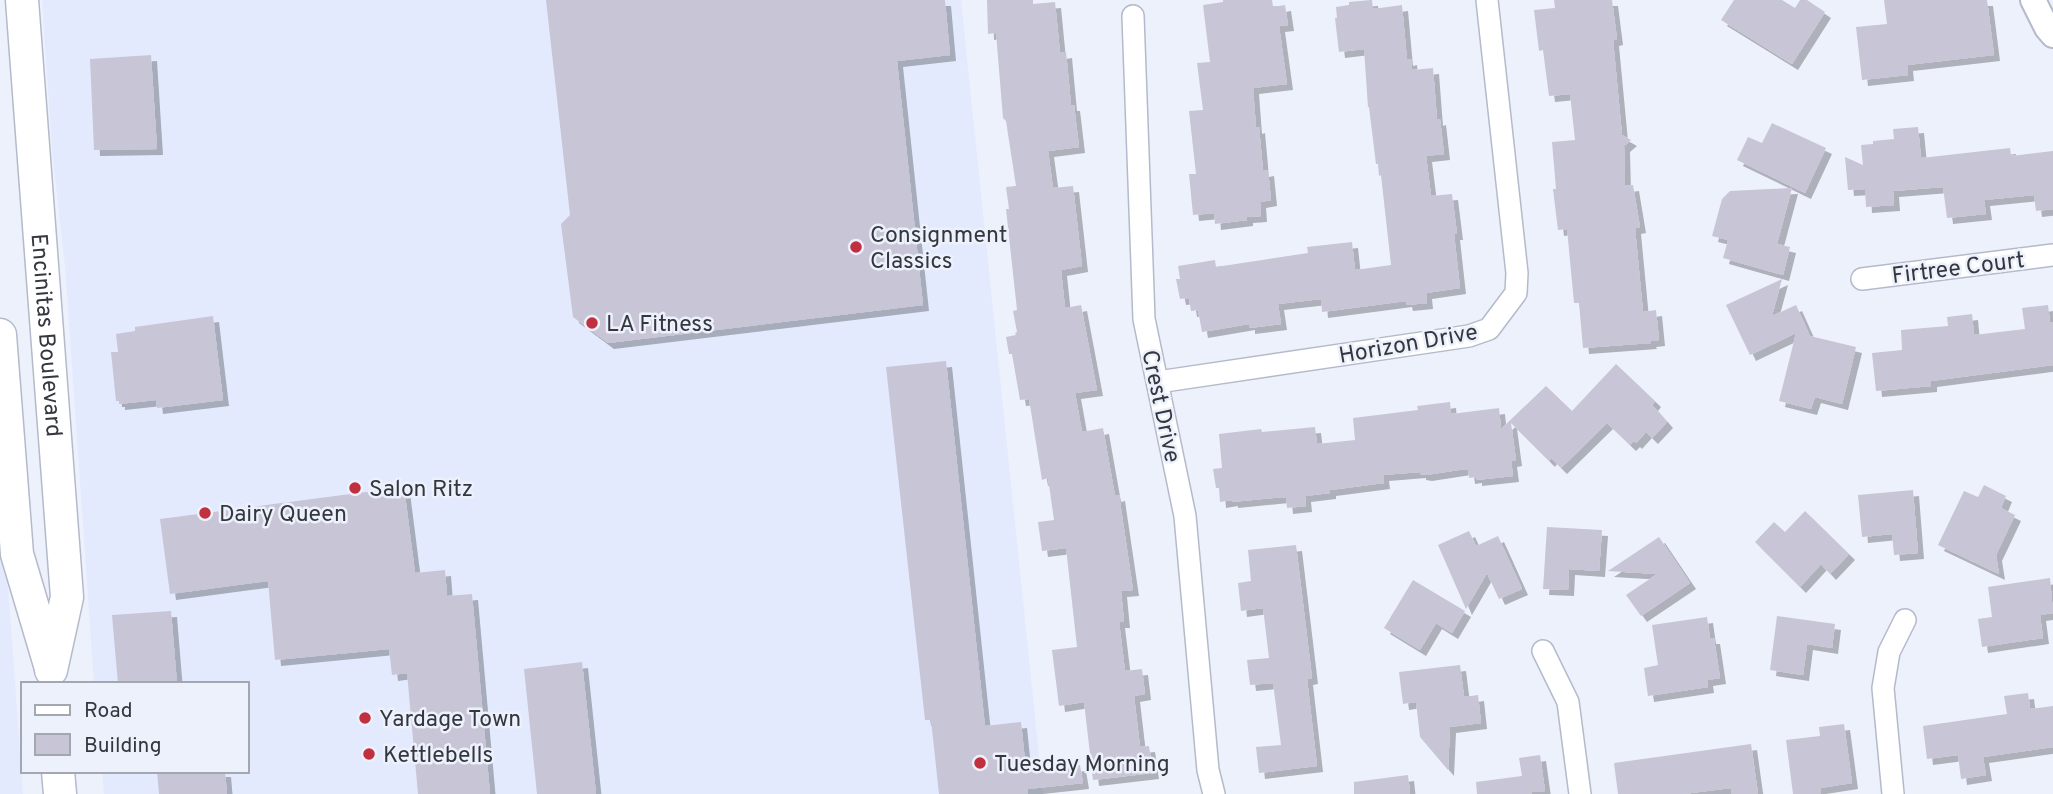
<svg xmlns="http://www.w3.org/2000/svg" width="2053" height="794" viewBox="0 0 2053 794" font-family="Overpass,sans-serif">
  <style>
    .built { fill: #e3eafe }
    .building { fill: #c8c5d7; filter: url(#shadow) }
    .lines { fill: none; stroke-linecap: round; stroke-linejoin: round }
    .minor-casing { stroke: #b4bacb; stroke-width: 24 }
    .tertiary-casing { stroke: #b4bacb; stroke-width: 28 }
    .primary-casing { stroke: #b4bacb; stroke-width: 35 }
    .minor { stroke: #fff; stroke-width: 21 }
    .tertiary { stroke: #fff; stroke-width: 24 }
    .primary { stroke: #fff; stroke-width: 32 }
    .poi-dot { fill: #c0303e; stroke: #edf1fc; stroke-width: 2.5 }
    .labels { text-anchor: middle; stroke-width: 5; stroke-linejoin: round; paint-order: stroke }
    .poi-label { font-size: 23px; fill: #34373e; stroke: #edf1fc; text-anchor: start }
    .street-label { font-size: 23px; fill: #34373e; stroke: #edf1fc }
  </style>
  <defs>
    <filter id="shadow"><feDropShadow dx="6" dy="6" stdDeviation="0" flood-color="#0004"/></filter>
  </defs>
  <rect width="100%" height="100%" fill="#edf1fc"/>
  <g class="built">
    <path d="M42,0H961L1043,794H104L102,771H247V684H94L65,266L52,150Z"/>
    <path d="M0,491L3,514L23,794H0Z"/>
  </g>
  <g class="building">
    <path d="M546,0H945L950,55L897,61L923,305L608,343L573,317L561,224L570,215Z"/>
    <path d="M987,0H1033V4L1055,2L1060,53L1066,52L1071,105H1074L1079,147L1048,151L1053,188L1073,186L1082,266L1061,270L1065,308L1081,305L1097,390L1075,393L1082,432L1103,428L1115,496L1119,495L1133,590L1121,591L1124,622H1119L1125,671L1142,669L1145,694L1134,696L1140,747L1149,746L1153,773L1093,780L1084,702L1059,706L1052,650L1077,647L1066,548L1042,551L1038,522L1054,520L1048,478L1042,480L1029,399L1020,400L1012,354H1009L1006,337L1016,335L1015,333L1017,332L1013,311L1017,310L1006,209H1009L1006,187L1016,186L1006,121L1003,118L996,33L988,34Z"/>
    <path d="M1223,0H1272L1273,7L1285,5L1288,25L1279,26L1287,84L1253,88L1256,128L1259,127L1263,171L1268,170L1271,200L1260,202L1261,216L1247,217V220L1215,224L1214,213L1193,215L1189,174H1196L1189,111L1203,110L1197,63L1210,62L1203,5L1223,2Z"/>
    <path d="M1371,0H1372L1373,9L1402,5L1407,60L1411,59L1412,70L1433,68L1437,120L1440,119L1444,154L1426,156L1431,196L1452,194L1457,234H1454L1460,288L1426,293L1427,303L1407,305L1406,301L1322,312L1321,299L1278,304L1281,324L1249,328V324L1202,332L1198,310L1191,311L1189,298L1180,299L1176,279H1180L1178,266L1215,260L1216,267L1308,253L1307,247L1352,242L1355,270L1391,265L1381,175L1379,176L1378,164H1376L1369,107H1368L1364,49L1339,52L1335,18H1337L1336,7L1349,5V2Z"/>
    <path d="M1554,0H1612L1617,39L1613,40L1622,135L1631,140L1624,146L1625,186L1633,185L1640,227L1635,228L1643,312L1656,310L1659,340L1650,341L1651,343L1583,348L1579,303H1574L1567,229L1558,230L1553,189H1556L1552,142L1575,140L1570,94L1549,96L1543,50L1539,51L1534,10L1555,8Z"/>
    <path d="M1734,0H1782L1795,8L1800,0H1807L1825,12L1792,64L1721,20Z"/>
    <path d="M1884,0H1987L1994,55L1907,65L1908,75L1862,80L1856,27L1887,24Z"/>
    <path d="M151,55L157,149L94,150L90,59Z"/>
    <path d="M1772,123L1826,148L1805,193L1737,160L1748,137L1762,143Z"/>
    <path d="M1918,127L1921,158L2010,148L2011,156L2053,151V209L2036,211L2034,195L1984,200L1986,214L1947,218L1943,187L1893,191L1894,205L1866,207L1865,189L1848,190L1845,157L1863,165L1861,145L1873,144V141L1894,139L1893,129Z"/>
    <path d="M1792,188L1777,244L1790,247L1783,275L1723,258L1728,240L1712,236L1722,199L1730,191Z"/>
    <path d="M1782,279L1772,316L1796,305L1810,336L1856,347L1842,404L1815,397L1811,409L1779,401L1796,333L1750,355L1726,305Z"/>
    <path d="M2048,305L2050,322H2053V365L1931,381V386L1876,391L1872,353L1902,350L1901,330L1948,326L1947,317L1972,314L1974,335L2025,329L2022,308Z"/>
    <path d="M213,316L223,400L157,408L156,400L119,404V401H116L111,352H118L116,334L135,331V327Z"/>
    <path d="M946,361L985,726L1021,722L1026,771L1080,765L1083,783L1028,789V794H939L931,720H925L886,367Z"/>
    <path d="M1616,364L1655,401L1652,405L1667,422L1652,438L1646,432L1636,443L1634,441L1630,445L1607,423L1561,468L1551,458L1549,461L1511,423L1516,460L1511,461L1513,476L1476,480V477L1469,478L1468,470L1465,469L1426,475L1420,474V472L1383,475L1384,483L1330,490V493L1305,496L1306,506L1287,508L1286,498H1283V497L1232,502V500L1220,502L1219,488H1216L1213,469L1222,468L1219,434L1261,429L1262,432L1315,427L1317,444L1355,440L1353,418L1418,410L1417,406L1450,402L1451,414L1499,408L1501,429L1546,386L1572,411Z"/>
    <path d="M1984,485L2006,496L2001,508L2015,515L1996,555L1999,574L1938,545L1964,491L1978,497Z"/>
    <path d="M404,487L415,573L445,570L447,596L472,594L490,794H418L407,673L392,675L389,649L275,660L268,581L170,594L160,519Z"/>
    <path d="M1913,490L1918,553L1894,555L1892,534L1862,537L1858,495Z"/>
    <path d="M1805,511L1849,554L1830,574L1821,564L1800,587L1755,542L1774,522L1785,532Z"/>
    <path d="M1547,527L1602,530L1599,571L1569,569L1568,590L1543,589Z"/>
    <path d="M1469,531L1476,546L1498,536L1522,589L1499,599L1487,573L1466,609L1438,545Z"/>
    <path d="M1659,537L1690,583L1641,616L1626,595L1657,574L1608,571Z"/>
    <path d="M1296,545L1312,678L1307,679L1317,766L1259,773L1256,747L1281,745L1273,683L1250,685L1247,660L1269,658L1263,608L1241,611L1238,583L1251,581L1248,550Z"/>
    <path d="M2050,578L2053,613L2040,615L2043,638L1982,647L1978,619L1992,617L1988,587Z"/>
    <path d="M1413,580L1465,611L1452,633L1436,623L1420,650L1384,628Z"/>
    <path d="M171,611L177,684H118L112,615Z"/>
    <path d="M1777,616L1835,624L1832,648L1807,644L1803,675L1770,670Z"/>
    <path d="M1707,617L1710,638H1714L1720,678L1707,680L1708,687L1648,696L1644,668L1658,665L1652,625Z"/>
    <path d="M582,662L596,794H537L524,669Z"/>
    <path d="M1460,665L1464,697L1478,695L1481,723L1450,727L1448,770L1420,737L1416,702L1403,704L1399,672Z"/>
    <path d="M2028,693L2030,709L2053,706V747L1983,757L1986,775L1961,779L1958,755L1927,759L1923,726L2007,714L2004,696Z"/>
    <path d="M1844,724L1852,783L1820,788L1821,794H1793L1786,740L1820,736L1819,727Z"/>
    <path d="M1751,744L1758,794H1732L1731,788L1683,794H1618L1614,763Z"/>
    <path d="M1540,755L1545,791L1532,792V794H1477L1476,782L1522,776L1519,758Z"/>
    <path d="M157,771H225L227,794H159Z"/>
    <path d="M1408,775L1410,794H1354V782Z"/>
  </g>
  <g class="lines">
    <defs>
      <g id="minor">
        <path d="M1133,16L1144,319L1185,516L1208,770L1214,794"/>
        <path d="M1862,279L2053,255"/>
        <path d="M1158,382L1469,336L1489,329L1516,293L1517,273L1487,0"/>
        <path d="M1543,651L1568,702L1580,794"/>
        <path d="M1893,794L1883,688L1889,652L1905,620"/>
      </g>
      <path id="tertiary" d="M2033,0L2047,28L2053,35"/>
      <g id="primary">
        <path id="s1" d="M22,0L67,597L51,670"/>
        <path d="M0,335L17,554L50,665"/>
        <path d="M58,771L60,794"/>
      </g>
    </defs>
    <use href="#minor" class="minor-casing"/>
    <use href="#tertiary" class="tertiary-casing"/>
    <use href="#primary" class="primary-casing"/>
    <use href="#minor" class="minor"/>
    <use href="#tertiary" class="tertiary"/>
    <use href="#primary" class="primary"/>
  </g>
  <g class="poi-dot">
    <circle cx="856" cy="247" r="7"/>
    <circle cx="592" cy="323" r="7"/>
    <circle cx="355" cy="488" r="7"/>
    <circle cx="205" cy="513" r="7"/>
    <circle cx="365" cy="718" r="7"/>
    <circle cx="369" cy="754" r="7"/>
    <circle cx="980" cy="763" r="7"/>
  </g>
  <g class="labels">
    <g class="poi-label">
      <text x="870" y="242">Consignment<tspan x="870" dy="26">Classics</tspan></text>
      <text x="606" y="331">LA Fitness</text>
      <text x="369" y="496">Salon Ritz</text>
      <text x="219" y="521">Dairy Queen</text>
      <text x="379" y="726">Yardage Town</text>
      <text x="383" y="762">Kettlebells</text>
      <text x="994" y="771">Tuesday Morning</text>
    </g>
    <g class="street-label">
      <text transform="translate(1958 267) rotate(-7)" y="8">Firtree Court</text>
      <text dy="8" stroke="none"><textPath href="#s1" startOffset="336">Encinitas Boulevard</textPath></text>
      <text transform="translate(1408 343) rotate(-10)" y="8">Horizon Drive</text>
      <text transform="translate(1162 406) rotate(78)" y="8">Crest Drive</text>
    </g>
  </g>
  <rect x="21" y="682" width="228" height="91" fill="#edf1fc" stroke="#a3a7b0" stroke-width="2"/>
  <rect x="35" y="705" width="35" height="10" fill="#ffffff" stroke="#a3a7b0" stroke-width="2"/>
  <text x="84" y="717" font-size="21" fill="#34373e">Road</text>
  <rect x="35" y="734" width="35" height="21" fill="#c8c5d7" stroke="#a3a7b0" stroke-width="2"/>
  <text x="84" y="752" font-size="21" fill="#34373e">Building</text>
</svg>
